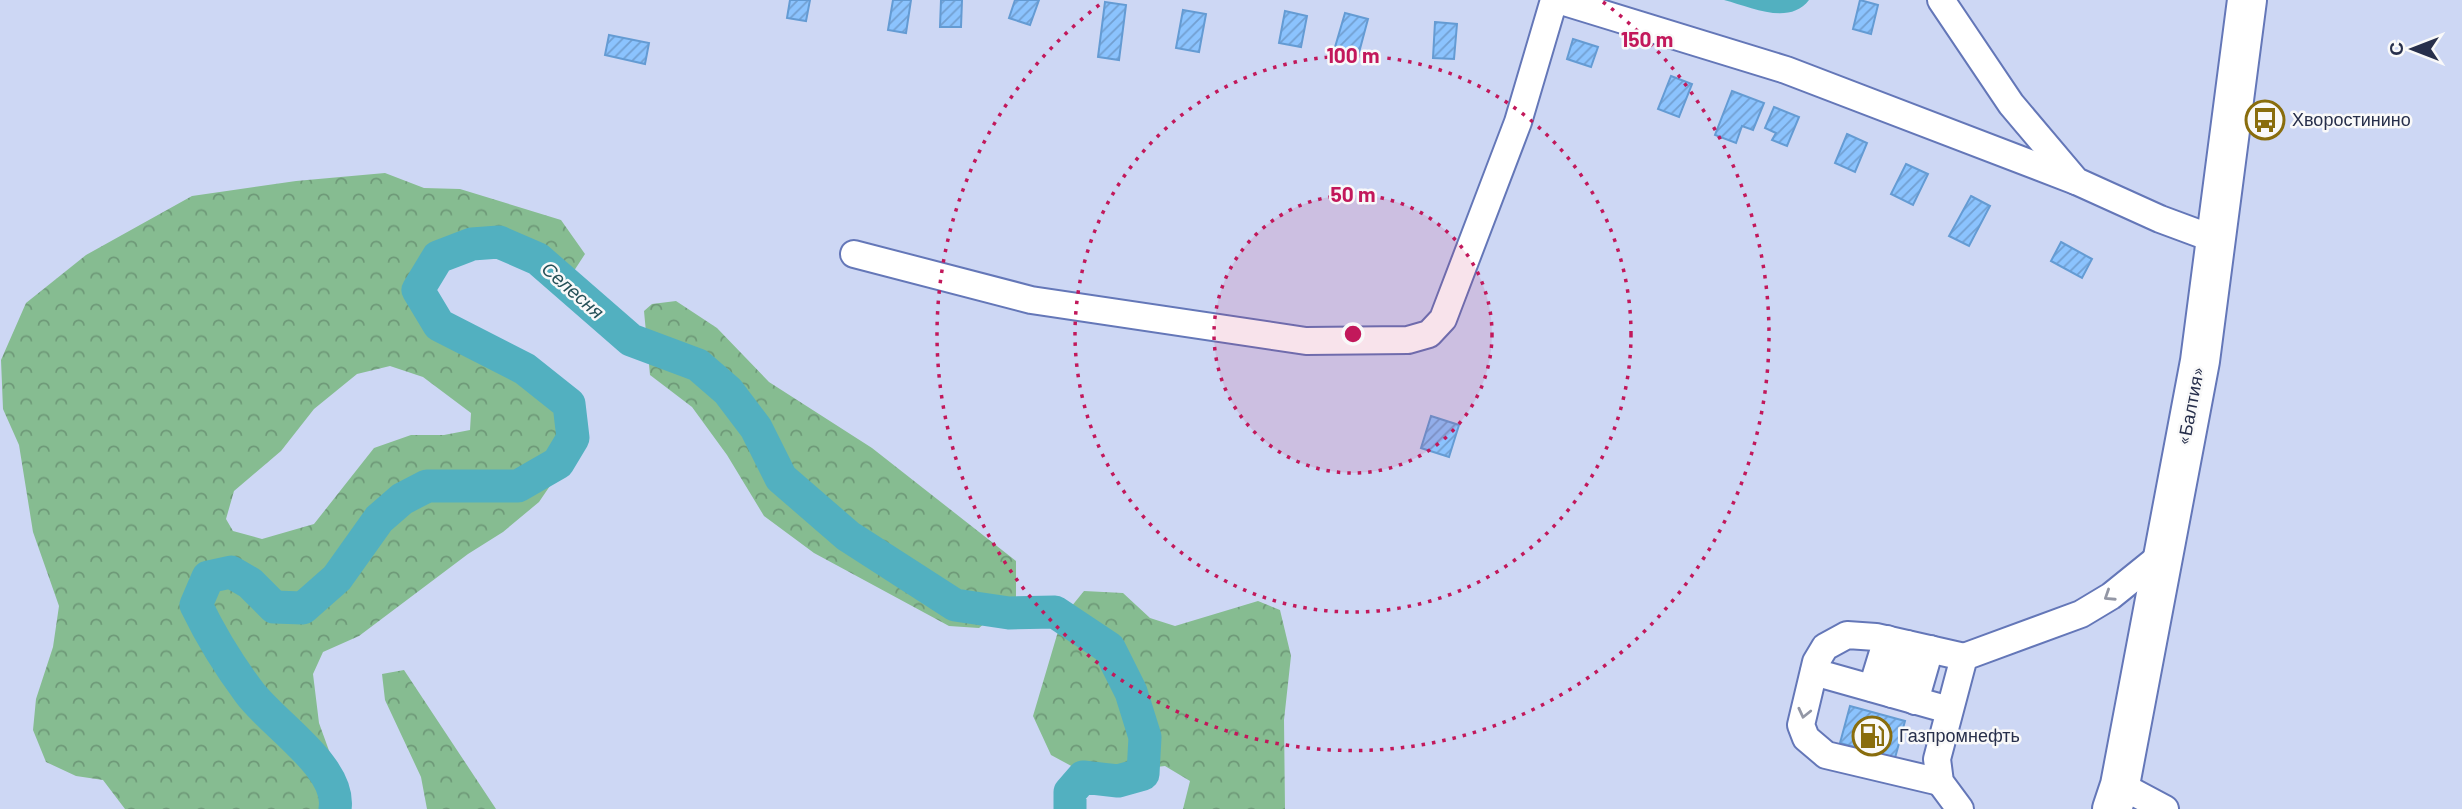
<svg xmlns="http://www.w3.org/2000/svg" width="2462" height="809" viewBox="0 0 2462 809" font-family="Barlow,sans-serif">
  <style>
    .forest { fill: url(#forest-crowns); fill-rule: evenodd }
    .water { fill: #52b0c0 }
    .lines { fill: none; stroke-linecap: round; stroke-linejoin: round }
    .river { stroke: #52b0c0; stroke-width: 33 }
    .building { fill: url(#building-hatch); stroke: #649bd3; stroke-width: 2 }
    .minor-casing { stroke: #6477b8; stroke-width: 30 }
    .highway-casing { stroke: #6477b8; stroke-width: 42 }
    .minor { stroke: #fff; stroke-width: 26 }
    .highway { stroke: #fff; stroke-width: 38 }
    .oneway { stroke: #9397a5 }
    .ring { fill: none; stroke: #c2185b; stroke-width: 3.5; stroke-dasharray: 3.5 7 }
    .labels { text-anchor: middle; stroke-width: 5; stroke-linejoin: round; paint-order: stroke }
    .poi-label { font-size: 18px; fill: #272f4b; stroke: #f9f9f9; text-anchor: start }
    .street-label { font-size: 18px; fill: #272f4b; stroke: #f9f9f9 }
    .water-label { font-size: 19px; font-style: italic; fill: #265158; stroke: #f9f9f9 }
    .centre { fill: #c2185b; stroke: #f9f9f9; stroke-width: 3.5 }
    .ring-label { font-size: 21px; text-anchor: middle; font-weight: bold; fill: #c2185b; stroke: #f9f9f9; stroke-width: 5; stroke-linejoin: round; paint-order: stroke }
  </style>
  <defs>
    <pattern id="forest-crowns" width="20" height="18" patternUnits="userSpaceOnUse" patternTransform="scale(1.75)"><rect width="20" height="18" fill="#86bc91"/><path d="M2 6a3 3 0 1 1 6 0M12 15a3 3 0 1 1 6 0" fill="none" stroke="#6e9978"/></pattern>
    <pattern id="building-hatch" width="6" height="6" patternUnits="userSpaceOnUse" patternTransform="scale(1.75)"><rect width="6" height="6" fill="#8bc3fe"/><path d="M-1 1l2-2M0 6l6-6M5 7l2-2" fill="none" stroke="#729fd0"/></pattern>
  </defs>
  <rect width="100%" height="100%" fill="#cdd7f4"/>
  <g class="forest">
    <path d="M385,173L424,188L460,189L561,220L585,254L570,277L499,242L472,244L438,257L418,290L439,325L525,369L569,404L573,438L556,477L539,502L503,532L468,554L359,636L323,652L313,674L319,723L336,770L339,809H125L103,780L76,776L46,762L33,730L36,699L53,647L59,606L33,532L19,445L3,409L1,360L26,303L86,255L192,196L296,181ZM390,366L423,377L471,413L470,430L444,435H411L374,448L314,524L262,539L233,531L226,519L234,491L281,451L314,409L357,374Z"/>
    <path d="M676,301L717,328L769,382L872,448L1016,561V597L979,628L949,626L814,553L764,516L727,455L692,407L650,375L644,311L652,304Z"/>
    <path d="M1084,591L1123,593L1150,618L1175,626L1258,601L1280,610L1291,656L1284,720L1285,809H1183L1190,781L1165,766L1088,775L1051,755L1033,716L1062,618Z"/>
    <path d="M404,670L496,809H427L421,777L385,700L382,674Z"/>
  </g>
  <path class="water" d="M1724,0H1809C1789,26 1751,7 1724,0Z"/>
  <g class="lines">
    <path class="river" d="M335,809C342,767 272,724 249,692C228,664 211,636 196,605L208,577L231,572L250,583L274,607L303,608L337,578L379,519L402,499L427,486H518L558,463L573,438L569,404L525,369L439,325L418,290L438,257L472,244L499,242L538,259L631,340L698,365L728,391L756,428L781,478L848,536L955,605L1009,613L1055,612L1109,648L1131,692L1145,737L1143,774L1118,781L1083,777L1070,792V809"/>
  </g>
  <g class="building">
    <path d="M790,0H810L806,21L787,18Z"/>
    <path d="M893,0H911L906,33L888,30Z"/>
    <path d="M941,0H962L961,27H940Z"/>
    <path d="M1015,0H1039L1030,25L1009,18Z"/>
    <path d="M1860,0L1878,5L1871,34L1853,29Z"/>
    <path d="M1105,2L1126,5L1119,60L1098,57Z"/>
    <path d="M1183,10L1206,14L1199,52L1176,48Z"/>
    <path d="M1285,11L1307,16L1301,47L1279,43Z"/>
    <path d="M1345,13L1368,19L1357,60L1333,54Z"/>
    <path d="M1435,22L1457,24L1454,59L1433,58Z"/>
    <path d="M609,35L649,43L645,64L605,55Z"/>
    <path d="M1573,39L1598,47L1591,67L1567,59Z"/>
    <path d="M1671,76L1692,84L1679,117L1658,109Z"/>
    <path d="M1732,91L1764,103L1753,130L1742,126L1736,143L1715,135Z"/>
    <path d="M1774,107L1799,117L1787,146L1772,140L1776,133L1765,128Z"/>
    <path d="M1847,134L1867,143L1855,172L1835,163Z"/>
    <path d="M1906,164L1928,174L1913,205L1891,194Z"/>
    <path d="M1971,196L1990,206L1969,246L1949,236Z"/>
    <path d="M2061,242L2092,259L2082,278L2051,261Z"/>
    <path d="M1431,416L1459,425L1449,457L1421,448Z"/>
    <path d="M1850,706L1905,721L1895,758L1840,743Z"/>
  </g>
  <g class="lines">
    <defs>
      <g id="minor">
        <path d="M1558,0L1786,70L2076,181"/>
        <path d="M1941,0L2011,104L2076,181L2160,219L2214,239"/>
        <path d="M854,254L1031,300L1306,341L1408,340L1429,334L1443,319L1518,122L1554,0"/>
        <path d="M1814,672L1949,710"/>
        <path d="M1872,688L1887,639"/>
        <path d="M1892,694L1907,644"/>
        <path d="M1915,701L1930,649"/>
        <path d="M1940,782L1826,755L1806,738L1801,725L1816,662L1825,647L1847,635L1876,637L1964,657"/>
        <path d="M2120,785L2165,809"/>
        <path d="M1960,809L1940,782L1937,759L1964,657L2081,614L2111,596L2163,554"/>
      </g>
      <path id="highway" d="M2112,809L2120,785L2200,361L2247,0"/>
    </defs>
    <use href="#minor" class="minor-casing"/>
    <use href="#highway" class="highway-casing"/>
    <use href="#minor" class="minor"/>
    <use href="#highway" class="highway"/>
  </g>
  <defs><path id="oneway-chevron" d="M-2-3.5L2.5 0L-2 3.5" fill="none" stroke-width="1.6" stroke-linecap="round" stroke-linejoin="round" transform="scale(1.75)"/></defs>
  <g class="oneway">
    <use href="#oneway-chevron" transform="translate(2109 596) rotate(147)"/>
    <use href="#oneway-chevron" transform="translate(1804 713) rotate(103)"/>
  </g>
  <circle cx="1353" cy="334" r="139" fill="#c2185b" fill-opacity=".12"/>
  <g class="ring">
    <circle cx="1353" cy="334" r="139"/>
    <circle cx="1353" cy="334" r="278"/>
    <path d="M1603 2A416 416 0 1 1 1103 2"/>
  </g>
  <defs>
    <symbol id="bus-ring" viewBox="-11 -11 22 22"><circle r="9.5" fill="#f9f9f9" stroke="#896d0d" stroke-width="1.5"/><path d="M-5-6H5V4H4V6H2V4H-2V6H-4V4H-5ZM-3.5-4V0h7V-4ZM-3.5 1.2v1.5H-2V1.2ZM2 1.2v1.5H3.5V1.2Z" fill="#896d0d"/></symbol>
    <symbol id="fuel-ring" viewBox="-11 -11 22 22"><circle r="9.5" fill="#f9f9f9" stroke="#896d0d" stroke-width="1.5"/><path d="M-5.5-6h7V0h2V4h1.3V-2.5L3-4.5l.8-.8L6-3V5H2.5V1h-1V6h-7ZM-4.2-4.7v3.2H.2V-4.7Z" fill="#896d0d"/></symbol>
  </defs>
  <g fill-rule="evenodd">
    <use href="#bus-ring" x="2243" y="98" width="44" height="44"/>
    <use href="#fuel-ring" x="1850" y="714" width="44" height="44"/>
  </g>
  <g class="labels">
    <g class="poi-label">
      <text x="2292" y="126">Хворостинино</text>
      <text x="1899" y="742">Газпромнефть</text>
    </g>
    <g class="street-label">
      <text transform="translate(2191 406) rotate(-79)" y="6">«Балтия»</text>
    </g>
    <g class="water-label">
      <text transform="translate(573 290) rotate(41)" y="7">Селесня</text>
    </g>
  </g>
  <circle cx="1353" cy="334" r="10" class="centre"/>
  <g class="ring-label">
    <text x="1647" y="47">150 m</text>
    <text x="1353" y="63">100 m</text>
    <text x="1353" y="202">50 m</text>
  </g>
  <g transform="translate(2413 49) rotate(270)" stroke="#f9f9f9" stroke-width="5" paint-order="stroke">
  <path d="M0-5L12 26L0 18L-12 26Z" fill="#272f4b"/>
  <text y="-10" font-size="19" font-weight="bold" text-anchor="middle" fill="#272f4b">С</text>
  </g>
</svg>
